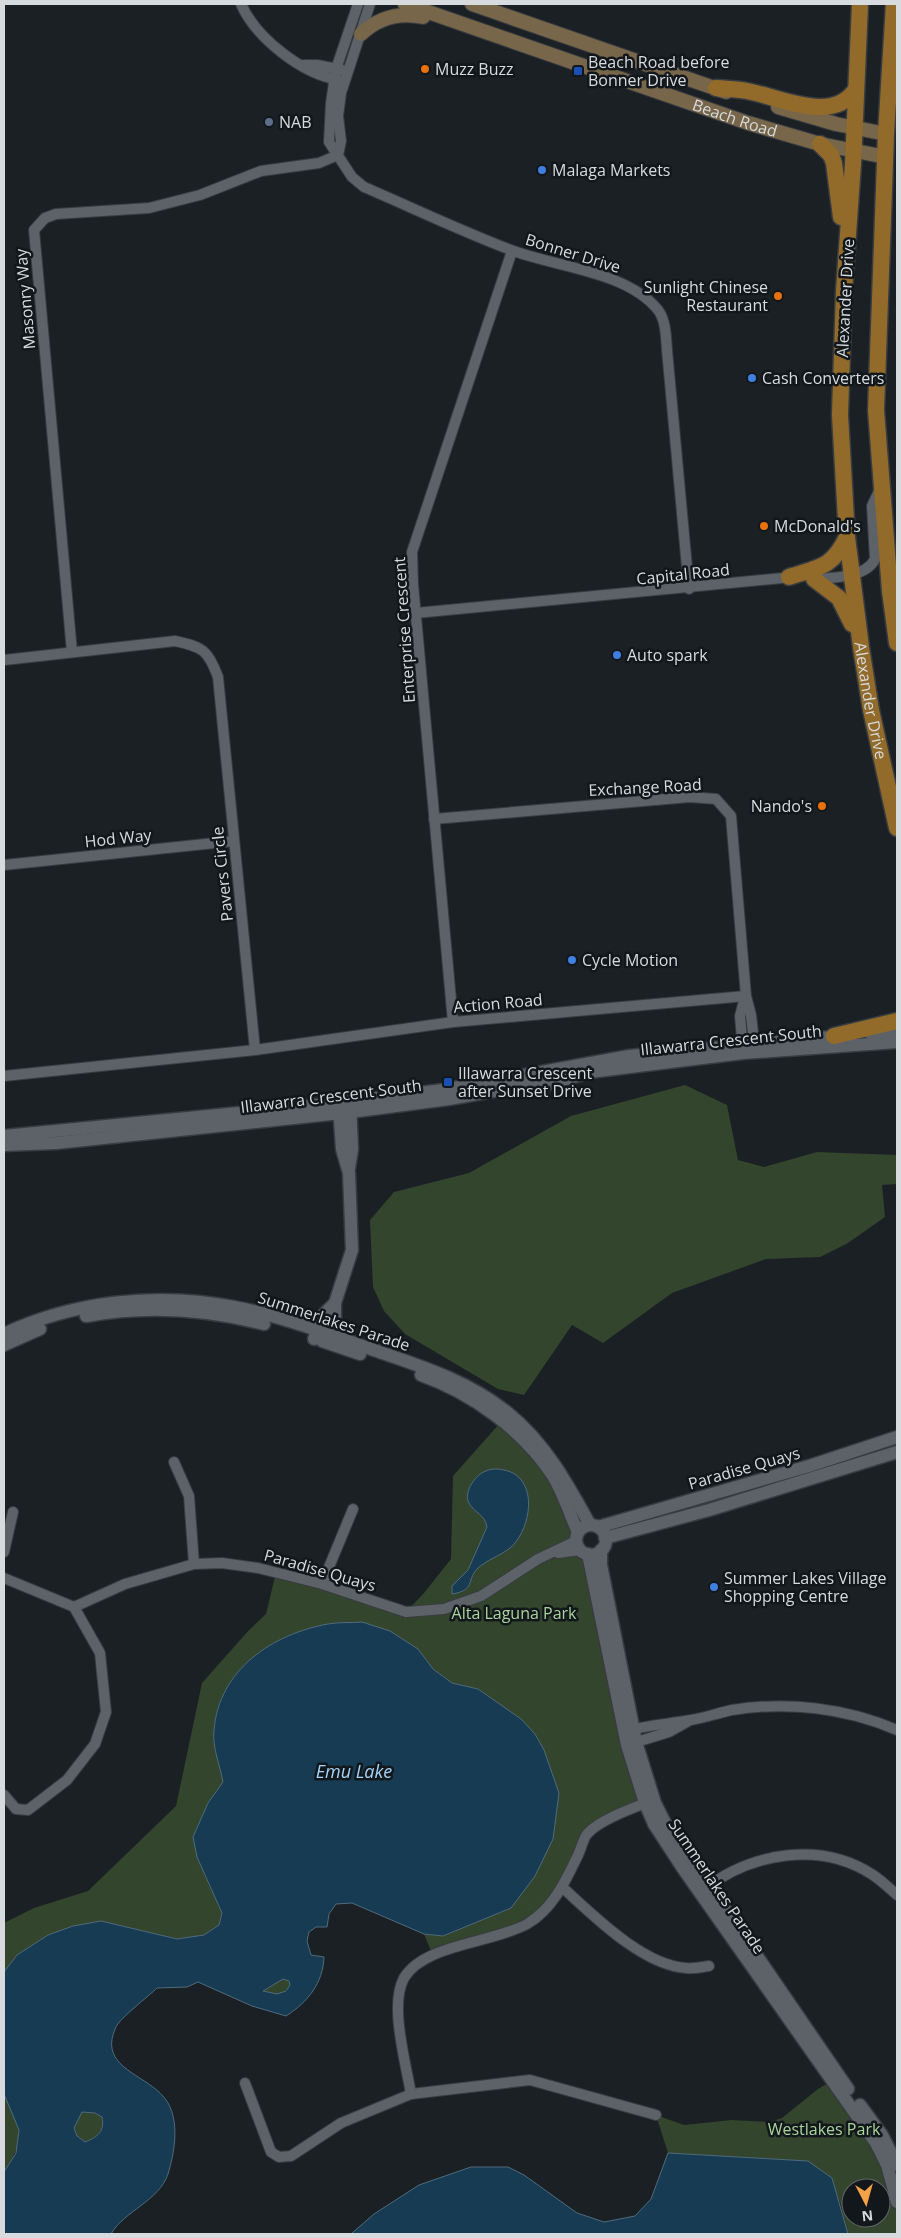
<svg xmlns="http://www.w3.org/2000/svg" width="901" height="2238" viewBox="0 0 901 2238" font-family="'Open Sans',sans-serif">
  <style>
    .green { fill: #33452d; fill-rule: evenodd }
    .water { fill: #163b53; stroke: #506b7d; fill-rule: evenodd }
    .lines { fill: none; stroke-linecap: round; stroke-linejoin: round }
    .minor-casing { stroke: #383c40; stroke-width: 12 }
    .tertiary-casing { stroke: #383c40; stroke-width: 15 }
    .secondary-casing { stroke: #383c40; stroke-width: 16 }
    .primary-casing { stroke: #383c40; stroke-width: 19 }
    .minor { stroke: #5c6268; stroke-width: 10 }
    .tertiary { stroke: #5c6268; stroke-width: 12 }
    .secondary { stroke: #776649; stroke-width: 14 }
    .primary { stroke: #926b2a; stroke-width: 16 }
    .food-dot { fill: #e8710a; stroke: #12171b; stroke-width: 2 }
    .transit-dot { fill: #1a4fb4; stroke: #12171b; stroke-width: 2 }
    .service-dot { fill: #5c6f8a; stroke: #12171b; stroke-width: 2 }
    .shop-dot { fill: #3f7fe0; stroke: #12171b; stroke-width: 2 }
    .labels { text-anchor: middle; stroke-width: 5; stroke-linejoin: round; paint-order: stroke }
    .poi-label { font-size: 16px; fill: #d7dbde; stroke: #12171b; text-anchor: start }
    .street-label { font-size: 16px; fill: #d7dbde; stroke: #12171b }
    .park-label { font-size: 16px; fill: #aad49b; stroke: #12171b }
    .water-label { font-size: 18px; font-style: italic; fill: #a4d4f8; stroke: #12171b }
  </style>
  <rect width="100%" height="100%" fill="#1b2025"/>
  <g class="green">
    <path d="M685,1085L727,1105L738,1160L764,1167L817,1152L897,1155V1184L882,1185L885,1217L848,1243L820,1257L766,1259L672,1293L603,1343L572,1325L524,1395L498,1389L405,1334L384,1311L373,1287L370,1220L394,1192L469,1173L571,1116Z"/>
    <path d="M500,1423L534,1456L562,1496L571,1527C570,1537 576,1546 583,1553L645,1803L586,1835L562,1887L529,1923L433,1956L424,1934L443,1936L511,1908L479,1689L452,1683L433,1669L418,1649L362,1622L328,1624L285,1637L214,1730L223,1782L208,1803L197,1857L222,1913L219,1925L204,1935L177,1939L101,1921L48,1935L17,1955L4,1972V1923L34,1908L88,1891L176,1806L202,1683L249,1630L266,1614L276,1572L406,1612L424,1593L451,1559L453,1476Z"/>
    <path d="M283,1978L289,1981L290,1985C284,1995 274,1997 263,1991Z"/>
    <path d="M832,2081L876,2143L897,2206V2234H848L840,2202L808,2161L668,2153L656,2115L684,2125L732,2120L769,2122L782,2118L818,2089ZM851,2188H881V2218H851Z"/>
    <path d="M4,2094C22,2126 25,2141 4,2172Z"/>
    <path d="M82,2112L95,2113L102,2117C104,2132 98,2137 85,2142L77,2136L74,2127Z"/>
  </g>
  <g class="water">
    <path d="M498,1469C504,1470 511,1471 516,1475C538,1491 528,1533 510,1548C500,1556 486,1560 477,1569C466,1581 476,1590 452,1594V1586L468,1570L487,1527C485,1514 474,1513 469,1503C463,1492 476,1474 486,1471C490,1469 494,1469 498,1469Z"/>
    <path d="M362,1622L390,1631L418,1649L433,1669L452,1683L478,1689L521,1719L535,1734L544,1750L559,1793L553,1839L535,1876L511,1908L443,1936L424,1934L352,1903L336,1904L329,1914L327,1927H316L309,1932L307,1941L311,1955L324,1957C323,1983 308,2002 286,2016L252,2006L198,1982L187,1987L157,1988C149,1996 120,2018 116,2027C95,2072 156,2074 170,2107C179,2127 174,2154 168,2174C159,2201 124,2211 111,2234H4V2172L16,2153L19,2130L4,2094V1972L17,1955L48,1935L73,1926L101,1921L177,1939L204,1935L219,1925L222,1913L197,1857L193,1837L208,1803L223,1782C220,1765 212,1747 214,1730C219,1669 273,1634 328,1624C339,1622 351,1623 362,1622ZM283,1979L289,1981L290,1985L286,1991L277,1994L263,1991ZM82,2112L95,2113L102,2117C105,2131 98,2137 85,2142L77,2136L74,2128Z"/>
    <path d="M668,2153L808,2161L832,2178L848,2234H351L374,2214L419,2185L471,2167H508L524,2175L577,2213L604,2222L635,2216L651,2199Z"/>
  </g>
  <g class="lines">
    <defs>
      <g id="minor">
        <path d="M241,4C256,38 302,74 339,80"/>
        <path d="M358,4L336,69L331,103L329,142L352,177L364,187C413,208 461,231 511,250C555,267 627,271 658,310C666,320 666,338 667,350L689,589"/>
        <path d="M304,65H317L342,70"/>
        <path d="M338,155L341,141L338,116L341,93L370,4"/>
        <path d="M812,579C831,578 866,578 875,559L872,506L880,489"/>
        <path d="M416,613L793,577"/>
        <path d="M72,652L34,230L45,218L56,214L149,208L200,195L261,171L319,163L338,155"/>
        <path d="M4,660L175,641C203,647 208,650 218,677L255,1050"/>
        <path d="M434,819L690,797L716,799L731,816L746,996L751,1015L755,1050"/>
        <path d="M4,865L234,841"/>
        <path d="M453,1022L413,584L412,552L512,251"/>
        <path d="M743,1051L740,1016L745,997"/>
        <path d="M4,1076L255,1050L453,1022L746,996"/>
        <path d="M174,1462L189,1496L194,1564"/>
        <path d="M4,1552L13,1512"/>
        <path d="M558,1553L580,1550"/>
        <path d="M4,1578L74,1607L100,1653L106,1712L95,1744L67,1780L28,1810L16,1809L4,1795"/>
        <path d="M322,1584L353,1509"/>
        <path d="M74,1607L125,1584L194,1564L222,1563L258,1568L322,1584L406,1612L444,1609L481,1596L538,1559L576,1541"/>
        <path d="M626,1731C648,1725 669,1724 691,1720C704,1718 718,1713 732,1710C787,1701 846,1708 897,1730"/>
        <path d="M630,1744L669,1732L687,1722"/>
        <path d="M562,1887C593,1915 642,1965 686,1968C694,1969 702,1967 709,1966"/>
        <path d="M703,1890C751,1853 820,1840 873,1875C882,1881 889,1888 897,1895"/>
        <path d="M245,2083L271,2152L279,2157L291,2156L341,2123L411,2094L530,2080L656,2115"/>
        <path d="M411,2094C406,2063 389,2005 404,1978C424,1944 493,1943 527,1924C553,1909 566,1880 578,1855C581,1849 583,1839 587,1834C599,1820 633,1808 651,1801"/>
      </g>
      <g id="tertiary">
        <path d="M870,1033L897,1031"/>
        <path d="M4,1136L339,1103L443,1090L629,1056L842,1036"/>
        <path d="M4,1145L56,1143L350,1112L449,1099L527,1085L549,1084L590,1072L670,1062L743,1053L897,1042"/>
        <path d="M349,1168L352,1149L350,1103"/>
        <path d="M86,1316C146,1305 206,1309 264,1324"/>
        <path d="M4,1334C74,1301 158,1292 234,1307C278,1315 328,1334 371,1349C420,1366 467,1380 508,1413C545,1443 567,1483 590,1525"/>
        <path d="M314,1339L324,1314L335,1303"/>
        <path d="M322,1341L360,1354"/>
        <path d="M329,1341L335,1318V1303L352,1250L349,1173L342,1149L339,1106"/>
        <path d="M4,1345L40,1329"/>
        <path d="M421,1375C472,1393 523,1430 553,1476C564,1494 569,1513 578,1532"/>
        <circle cx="591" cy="1540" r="15"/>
        <path d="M598,1527L809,1466L897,1437"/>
        <path d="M605,1538L709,1510L897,1452"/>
        <path d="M601,1550V1565L636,1742L655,1803L675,1843L709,1886L848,2089"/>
        <path d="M588,1554L627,1745L645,1803L654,1824L682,1867L876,2143L887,2165L897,2202"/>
        <path d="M860,2105L882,2135L897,2165"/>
      </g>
      <g id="secondary">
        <path id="s1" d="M405,4L748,123L820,144L886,157"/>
        <path d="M472,4L726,92"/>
        <path d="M361,34C379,17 399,12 423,17"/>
        <path d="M778,107L836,124L886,134"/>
      </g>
      <g id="primary">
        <path id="s2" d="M860,4L853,164L844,291L840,415L847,537L861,647L871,710L897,828"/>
        <path d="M894,4L886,134L876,410L890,591L897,643"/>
        <path d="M716,88C726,89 737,89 747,91C780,97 833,125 856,89"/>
        <path d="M820,144L831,155L834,163L841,217"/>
        <path d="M789,577C820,567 832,568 847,537"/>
        <path d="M814,579L839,598L852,624"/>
        <path d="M834,1036L897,1021"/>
      </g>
    </defs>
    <use href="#minor" class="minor-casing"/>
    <use href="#tertiary" class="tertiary-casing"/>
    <use href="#secondary" class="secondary-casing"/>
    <use href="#primary" class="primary-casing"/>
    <use href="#minor" class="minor"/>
    <use href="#tertiary" class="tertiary"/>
    <use href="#secondary" class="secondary"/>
    <use href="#primary" class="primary"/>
  </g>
  <g class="food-dot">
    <circle cx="425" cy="69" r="5"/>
    <circle cx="778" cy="296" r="5"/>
    <circle cx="764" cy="526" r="5"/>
    <circle cx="822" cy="806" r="5"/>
  </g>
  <g class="transit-dot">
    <rect x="573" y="66" width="10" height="10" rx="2.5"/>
    <rect x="443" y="1077" width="10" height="10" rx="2.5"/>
  </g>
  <circle class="service-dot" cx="269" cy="122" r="5"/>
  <g class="shop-dot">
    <circle cx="542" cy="170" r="5"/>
    <circle cx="752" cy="378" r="5"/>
    <circle cx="617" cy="655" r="5"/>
    <circle cx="572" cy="960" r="5"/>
    <circle cx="714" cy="1587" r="5"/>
  </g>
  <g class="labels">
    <g class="poi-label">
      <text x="588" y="68">Beach Road before<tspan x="588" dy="18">Bonner Drive</tspan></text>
      <text x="435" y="75">Muzz Buzz</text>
      <text x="279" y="128">NAB</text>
      <text x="552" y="176">Malaga Markets</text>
      <text x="768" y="293" text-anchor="end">Sunlight Chinese<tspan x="768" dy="18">Restaurant</tspan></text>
      <text x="762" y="384">Cash Converters</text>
      <text x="774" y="532">McDonald's</text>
      <text x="627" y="661">Auto spark</text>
      <text x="812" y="812" text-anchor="end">Nando's</text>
      <text x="582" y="966">Cycle Motion</text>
      <text x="458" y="1079">Illawarra Crescent<tspan x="458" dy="18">after Sunset Drive</tspan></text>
      <text x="724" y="1584">Summer Lakes Village<tspan x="724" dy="18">Shopping Centre</tspan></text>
    </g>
    <g class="street-label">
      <text dy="6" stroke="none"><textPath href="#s1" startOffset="349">Beach Road</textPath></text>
      <text transform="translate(573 253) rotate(17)" y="6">Bonner Drive</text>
      <text transform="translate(845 298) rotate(-87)" y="6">Alexander Drive</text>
      <text transform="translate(25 299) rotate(-95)" y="6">Masonry Way</text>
      <text transform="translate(683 574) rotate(-6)" y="6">Capital Road</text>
      <text transform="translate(404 630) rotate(-94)" y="6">Enterprise Crescent</text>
      <text dy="6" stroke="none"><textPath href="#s2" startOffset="699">Alexander Drive</textPath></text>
      <text transform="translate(645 787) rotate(-3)" y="6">Exchange Road</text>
      <text transform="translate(118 838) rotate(-6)" y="6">Hod Way</text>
      <text transform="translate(222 874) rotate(-96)" y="6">Pavers Circle</text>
      <text transform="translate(498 1003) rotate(-5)" y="6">Action Road</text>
      <text transform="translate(731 1040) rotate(-6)" y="6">Illawarra Crescent South</text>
      <text transform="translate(331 1096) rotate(-7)" y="6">Illawarra Crescent South</text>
      <text transform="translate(334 1321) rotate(18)" y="6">Summerlakes Parade</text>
      <text transform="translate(744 1468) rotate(-16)" y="6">Paradise Quays</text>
      <text transform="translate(320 1570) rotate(16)" y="6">Paradise Quays</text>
      <text transform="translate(717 1886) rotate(56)" y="6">Summerlakes Parade</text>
    </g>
    <g class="park-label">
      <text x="514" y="1619">Alta Laguna Park</text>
      <text x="824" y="2135">Westlakes Park</text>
    </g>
    <g class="water-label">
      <text x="354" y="1778">Emu Lake</text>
    </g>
  </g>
  <rect width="901" height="2238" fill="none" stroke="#d7dbde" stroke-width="10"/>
  <g transform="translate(866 2203) rotate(174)"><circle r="24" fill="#12171b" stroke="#616569"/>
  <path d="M0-4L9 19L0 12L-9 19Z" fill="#f7a149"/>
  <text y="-8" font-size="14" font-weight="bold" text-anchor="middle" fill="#d7dbde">N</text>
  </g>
</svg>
